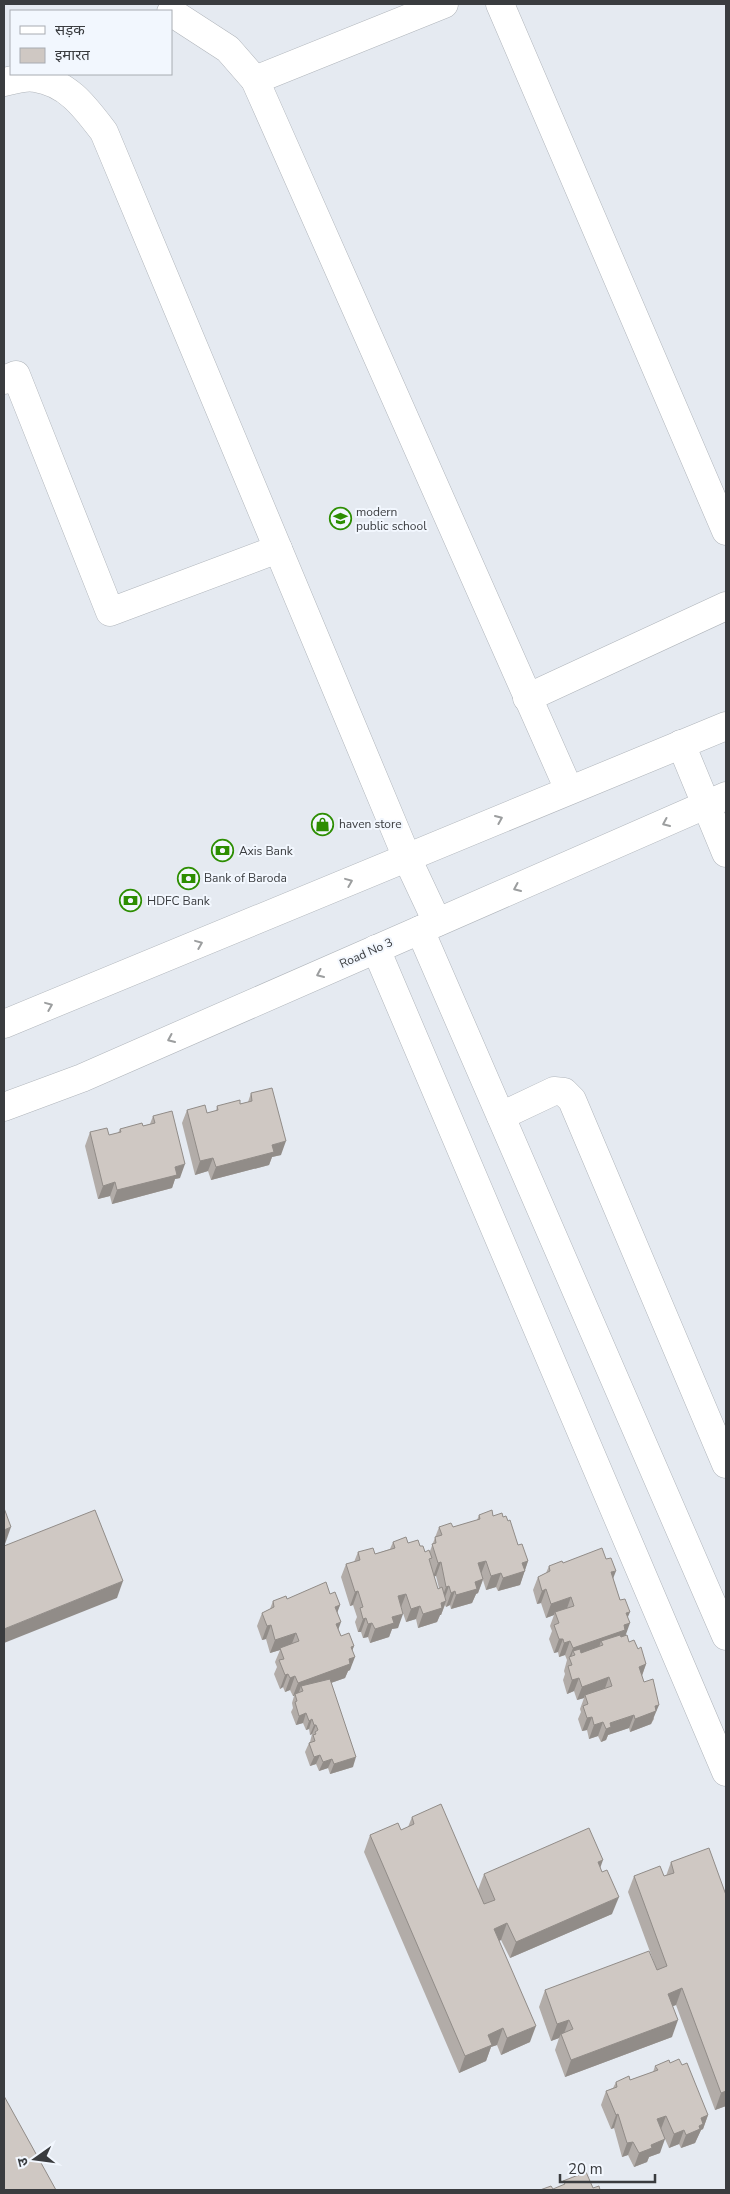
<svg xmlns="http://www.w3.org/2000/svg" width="730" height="2194" viewBox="0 0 730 2194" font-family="'Nunito Sans','Noto Sans Devanagari',sans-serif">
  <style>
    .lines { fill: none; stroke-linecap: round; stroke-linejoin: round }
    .minor-casing { stroke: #b0b5bb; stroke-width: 29 }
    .minor { stroke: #fff; stroke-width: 28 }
    .wall { fill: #b2aca8; fill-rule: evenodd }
    .shaded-wall { fill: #918c88 }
    .building { fill: #cfc8c3; stroke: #918c88 }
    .oneway { stroke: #9c9e9f }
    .labels { text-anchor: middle; stroke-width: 4; stroke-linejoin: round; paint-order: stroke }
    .poi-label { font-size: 12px; fill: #3a3c3f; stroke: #f2f7fe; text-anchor: start }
    .street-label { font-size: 12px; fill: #3a3c3f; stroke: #f2f7fe }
  </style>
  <rect width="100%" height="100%" fill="#e5eaf1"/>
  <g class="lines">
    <defs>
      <g id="minor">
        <path d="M500,4L726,531"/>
        <path d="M171,12L228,49L255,80L569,790"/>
        <path d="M255,80L444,4"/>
        <path d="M4,82C13,80 26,76 35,78C68,83 85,107 104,132L407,858L437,922"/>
        <path d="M4,380L16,375L110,612L278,549"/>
        <path d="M527,698L726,606"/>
        <path d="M681,744L726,853"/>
        <path d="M420,930L726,1636"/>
        <path d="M376,949L726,1772"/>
        <path d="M4,1024L726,726"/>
        <path d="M4,1107L82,1078L726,796"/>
        <path d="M501,1116L554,1091L564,1092L572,1100L726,1464"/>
      </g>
    </defs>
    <use href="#minor" class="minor-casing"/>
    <use href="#minor" class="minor"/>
  </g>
  <g class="wall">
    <path d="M251,1093L281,1155L272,1157L269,1165L211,1180L208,1171L195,1175L182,1123L187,1110L207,1113L216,1111L217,1106L240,1104L248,1102Z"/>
    <path d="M153,1116L180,1178L175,1179L172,1188L112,1204L110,1196L98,1199L85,1146L90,1132L109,1135L118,1133L120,1129L143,1126L150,1124Z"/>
    <path d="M479,1515L503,1517L508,1521L518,1545L528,1561L520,1585L498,1591L496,1587L486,1590L483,1580L478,1593L476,1594L472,1603L451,1609L450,1605L446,1607L445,1605L441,1615H440L437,1622L418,1628L416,1619L406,1622L401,1607L398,1628L392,1629L389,1637L370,1643L368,1637L363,1638L361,1632H358L355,1622L357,1617L353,1605L350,1606L341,1577L346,1564L354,1562L358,1552L375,1554L390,1549L393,1542L408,1543L420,1546L425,1552L430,1551L439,1527H453L477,1520ZM434,1576H436L439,1588L438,1589Z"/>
    <path d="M563,1563L613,1578L620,1600L628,1617L625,1636L629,1642L638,1649L646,1664L642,1676L654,1719L651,1724L630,1732L629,1728L608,1735L606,1740L601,1742L598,1736L589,1739L587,1730L582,1731L578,1719L581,1712L580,1709L584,1698L577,1700L574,1691L567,1694L563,1680L565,1674L564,1671L567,1660L565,1655L559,1657L558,1652L554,1653L549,1639L552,1631L550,1626L554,1615L546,1618L541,1603L537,1604L533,1590L538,1577L546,1573L549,1566Z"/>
    <path d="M330,1594L340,1605L337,1612L338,1629L341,1636L354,1646L352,1651L350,1670L348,1671L345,1678L331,1683L353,1767L330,1774L328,1768L319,1771L316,1764L310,1766L305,1752L309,1743L310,1742L312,1734L310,1735L309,1729L306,1730L303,1723L296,1725L291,1712L293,1708L292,1703L294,1696H293L290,1690L285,1692L283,1687L280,1689L274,1674L277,1667L275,1662L280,1650L270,1653L266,1639L262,1640L257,1626L262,1613L270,1609L273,1601Z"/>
    <path d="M412,1817L478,1890L484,1874L600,1867L612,1914L510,1958L501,1940L499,1941L530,2042L501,2055L497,2045L491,2047L486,2061L459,2073L364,1852L370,1835L401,1830L408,1827Z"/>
    <path d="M671,1862L726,1895V2106L715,2110L676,2005L673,2006L672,2037L565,2077L555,2050L559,2038L551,2041L539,2007L545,1990L656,1968L628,1892L634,1876H666Z"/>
    <path d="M670,2063L708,2115L703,2129L701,2130L695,2143L681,2148L679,2144L669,2148L662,2132L660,2153L649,2157L647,2162L634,2167L628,2155L622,2157L614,2128L611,2129L601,2105L606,2091L613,2088L616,2082L630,2080L653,2072L655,2066Z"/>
  </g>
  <g class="shaded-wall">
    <path d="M286,1141L281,1155L272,1157L269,1165L211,1180L216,1167L272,1145Z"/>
    <path d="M213,1158L208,1171L195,1175L200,1161Z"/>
    <path d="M185,1164L180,1178L175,1179L172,1188L112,1204L117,1190L175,1167Z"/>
    <path d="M115,1182L110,1196L98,1199L103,1186Z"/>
    <path d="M11,1527L5,1544H4V1530Z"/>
    <path d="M486,1561L481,1574L478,1563Z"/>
    <path d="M528,1561L520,1585L498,1591L503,1578L522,1563Z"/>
    <path d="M441,1562L436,1576L433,1577L438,1563Z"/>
    <path d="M616,1571L611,1584V1572Z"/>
    <path d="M501,1573L496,1587L486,1590L491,1576Z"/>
    <path d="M483,1579L478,1593L476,1594L472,1603L451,1609L456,1595L475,1582Z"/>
    <path d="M123,1581L117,1598L4,1643V1629Z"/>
    <path d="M449,1586L444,1600L441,1601L446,1587Z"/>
    <path d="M546,1589L541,1603L537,1604L542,1591Z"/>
    <path d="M358,1591L353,1605L350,1606L355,1592Z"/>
    <path d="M455,1591L450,1605L446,1607L451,1593Z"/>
    <path d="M406,1594L401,1607L393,1610L398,1596Z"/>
    <path d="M571,1597L566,1611L555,1612L554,1615L546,1618L551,1604Z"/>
    <path d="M446,1601L441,1615H440L437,1622L418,1628L423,1614L441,1603Z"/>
    <path d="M340,1605L335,1619V1607Z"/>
    <path d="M420,1606L416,1619L406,1622L411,1609Z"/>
    <path d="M630,1612L625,1624L630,1623L625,1637L603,1645L601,1641L598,1651L575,1655L573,1651L570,1660L569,1658L573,1648L626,1613Z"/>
    <path d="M403,1614L398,1628L392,1629L389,1637L370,1643L375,1629L392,1617Z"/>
    <path d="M366,1618L361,1632H358L363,1619Z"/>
    <path d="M341,1622L336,1636V1624Z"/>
    <path d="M372,1623L368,1637L363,1638L368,1624Z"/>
    <path d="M271,1625L266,1639L262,1640L267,1626Z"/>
    <path d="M296,1633L291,1646L280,1648V1650L270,1653L275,1640Z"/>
    <path d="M559,1639H563L558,1652L554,1653Z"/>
    <path d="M570,1641L565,1655L559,1657L564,1643Z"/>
    <path d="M354,1646L349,1658L355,1657L350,1670L348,1671L345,1678L302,1693L303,1691L301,1686L298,1695L295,1694L294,1696H293L298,1683Z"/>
    <path d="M646,1664L641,1678L639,1667Z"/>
    <path d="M288,1674L283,1687L280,1689L285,1675Z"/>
    <path d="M295,1676L290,1690L285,1692L290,1678Z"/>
    <path d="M609,1677L604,1691L585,1695L584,1698L577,1700L582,1687Z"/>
    <path d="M579,1678L574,1691L567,1694L572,1680Z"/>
    <path d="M659,1705L651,1724L630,1732L635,1719L655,1706Z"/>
    <path d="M306,1713L303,1723L296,1725L299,1716Z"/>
    <path d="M634,1715L629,1728L608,1735L606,1740L601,1742L606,1729L610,1723Z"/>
    <path d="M592,1717L587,1730L582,1731L587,1718Z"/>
    <path d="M312,1719L309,1729L306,1730L309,1721Z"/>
    <path d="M603,1722L598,1736L589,1739L594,1725Z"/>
    <path d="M314,1725H316L312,1734L310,1735Z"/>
    <path d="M320,1755L316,1764L310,1766L314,1757Z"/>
    <path d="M356,1757L353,1767L330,1774L334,1764Z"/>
    <path d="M332,1759L328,1768L319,1771L323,1762Z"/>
    <path d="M603,1860L597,1877L598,1862Z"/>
    <path d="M619,1897L612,1914L510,1958L516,1942Z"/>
    <path d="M507,1923L501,1940L488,1945L494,1929Z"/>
    <path d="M682,1988L676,2005L662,2010L668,1994Z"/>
    <path d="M569,2020L563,2036L561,2034L559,2038L551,2041L557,2024Z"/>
    <path d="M678,2020L672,2037L565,2077L571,2060Z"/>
    <path d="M536,2026L530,2042L501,2055L507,2038Z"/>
    <path d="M503,2028L497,2045L491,2047L486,2061L459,2073L465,2056L488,2035Z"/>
    <path d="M726,2091V2106L715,2110L721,2093Z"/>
    <path d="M618,2114L614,2128L611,2129L616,2115Z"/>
    <path d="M708,2115L703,2129L701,2130L695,2143L681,2148L686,2135L701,2118Z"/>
    <path d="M666,2116L661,2129L657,2119Z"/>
    <path d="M684,2130L679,2144L669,2148L674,2134Z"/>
    <path d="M665,2139L660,2153L649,2157L647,2162L634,2167L639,2153L651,2145Z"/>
    <path d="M633,2142L628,2155L622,2157L627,2143Z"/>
  </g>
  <g class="building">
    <path d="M272,1088L286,1141L272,1145L274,1152L216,1167L213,1158L200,1161L187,1110L205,1105L207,1113L218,1110L217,1106L240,1100V1104L252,1101L251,1093Z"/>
    <path d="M172,1111L185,1164L175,1167L177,1175L117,1190L115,1182L103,1186L90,1132L107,1128L109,1135L121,1132L120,1129L142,1123L143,1126L155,1123L153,1116Z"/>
    <path d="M4,1508L11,1527L4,1530Z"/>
    <path d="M95,1510L123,1581L4,1629V1546Z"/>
    <path d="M492,1510L493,1516L502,1513L503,1517L506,1516L508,1521L510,1520L518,1545L522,1544L528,1561L522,1563L525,1571L503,1578L501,1573L491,1576L486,1561L478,1563L483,1579L475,1582L477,1589L456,1595L455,1591L451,1593L449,1586L446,1587L441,1562L438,1563L432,1544L436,1543L435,1537L442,1535L439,1527L451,1523L453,1527L480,1519L479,1515Z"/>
    <path d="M406,1537L408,1543L418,1540L420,1546H423L425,1552L429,1550L432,1558L429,1559L438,1589L442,1587L446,1601L441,1603L442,1608L423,1614L420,1606L411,1609L406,1594L398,1596L403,1614L392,1617L394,1623L375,1629L372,1623L368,1624L366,1618L363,1619L360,1608L363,1607L358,1591L355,1592L346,1564L360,1560L358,1552L373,1548L375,1554L395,1548L393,1542Z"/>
    <path d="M602,1548L606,1559L611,1558L616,1571L611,1572L620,1600L625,1599L630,1612L626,1613L630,1623L624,1625L625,1630L573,1648L570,1641L564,1643L563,1639H559L554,1625L559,1623L555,1612L574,1606L571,1597L551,1604L546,1589L542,1591L538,1577L550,1571L549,1566L562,1561L563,1563Z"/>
    <path d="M326,1582L330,1594L335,1592L340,1605L335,1607L341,1622L336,1624L341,1636L349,1633L354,1646L351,1647L355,1657L349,1659L350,1664L298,1683L295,1676L290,1678L288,1674L285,1675L279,1660L284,1659L280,1648L299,1641L296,1633L275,1640L271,1625L267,1626L262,1613L274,1607L273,1601L286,1596L287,1599Z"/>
    <path d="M620,1635L621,1637L627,1635L629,1642L634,1640L638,1649L641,1647L646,1664L639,1667L644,1682L653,1679L659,1705L655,1706L656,1711L635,1719L634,1715L610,1723L611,1727L606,1729L603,1722L594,1725L592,1717L587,1718L583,1706L588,1704L585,1695L612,1686L609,1677L582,1687L579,1678L572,1680L568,1666L572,1665L569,1657L575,1655L573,1651L580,1649L581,1653L603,1645L601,1641Z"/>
    <path d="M330,1679L356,1757L334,1764L332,1759L323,1762L320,1755L314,1757L309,1743L315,1741L313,1735L316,1734L315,1732L318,1730L316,1725H314L312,1719L309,1721L306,1713L299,1716L295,1702L297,1701L295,1694L303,1691L301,1686Z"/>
    <path d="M441,1804L484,1904L495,1900L484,1874L589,1828L603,1860L598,1862L602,1872L607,1870L619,1897L516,1942L507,1923L494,1929L536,2026L507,2038L503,2028L488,2035L492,2045L465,2056L370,1835L398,1823L401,1830L414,1824L412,1817Z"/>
    <path d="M709,1848L726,1895V2091L721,2093L682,1988L668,1994L678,2020L571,2060L561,2034L573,2029L569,2020L557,2024L545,1990L649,1951L657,1970L667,1966L634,1876L660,1866L664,1876L674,1873L671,1862Z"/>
    <path d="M679,2059L682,2065L687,2063L708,2115L701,2118L703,2124L699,2126L700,2129L686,2135L684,2130L674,2134L666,2116L657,2119L665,2139L651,2145L652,2148L639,2153L633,2142L627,2143L618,2114L616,2115L606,2091L617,2087L616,2082L629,2076L630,2080L658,2070L655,2066L669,2060L670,2063Z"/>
    <path d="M4,2096L56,2190H4Z"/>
    <path d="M586,2172L593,2188L599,2186L600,2190H540L551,2186L553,2189L565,2184L563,2181Z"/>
  </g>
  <defs><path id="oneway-chevron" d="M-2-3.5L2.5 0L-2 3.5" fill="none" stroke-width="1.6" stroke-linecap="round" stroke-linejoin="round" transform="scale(1.25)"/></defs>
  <g class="oneway">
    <use href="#oneway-chevron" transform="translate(499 819) rotate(-23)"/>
    <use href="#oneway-chevron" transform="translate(666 823) rotate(156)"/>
    <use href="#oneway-chevron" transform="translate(349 882) rotate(-22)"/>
    <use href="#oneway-chevron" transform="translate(517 888) rotate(156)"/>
    <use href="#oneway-chevron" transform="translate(199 944) rotate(-22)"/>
    <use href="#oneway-chevron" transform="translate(320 974) rotate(156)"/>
    <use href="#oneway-chevron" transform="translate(49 1006) rotate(-22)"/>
    <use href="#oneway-chevron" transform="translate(171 1039) rotate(156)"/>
  </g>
  <defs>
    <symbol id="school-ring" viewBox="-11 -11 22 22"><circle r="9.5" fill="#f2f7fe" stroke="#2d8e02" stroke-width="1.5"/><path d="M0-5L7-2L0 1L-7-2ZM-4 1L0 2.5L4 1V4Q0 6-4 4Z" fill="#2d8e02"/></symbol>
    <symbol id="shop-ring" viewBox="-11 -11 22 22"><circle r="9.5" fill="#f2f7fe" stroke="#2d8e02" stroke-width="1.5"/><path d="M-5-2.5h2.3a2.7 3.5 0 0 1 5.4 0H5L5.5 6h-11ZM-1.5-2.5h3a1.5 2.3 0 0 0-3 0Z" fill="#2d8e02"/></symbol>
    <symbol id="bank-ring" viewBox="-11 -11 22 22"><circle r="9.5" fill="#f2f7fe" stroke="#2d8e02" stroke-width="1.5"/><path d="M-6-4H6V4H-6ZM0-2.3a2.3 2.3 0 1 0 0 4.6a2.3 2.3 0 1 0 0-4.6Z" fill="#2d8e02"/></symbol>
  </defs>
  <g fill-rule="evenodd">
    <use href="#school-ring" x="328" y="506" width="25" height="25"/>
    <use href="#shop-ring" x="310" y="812" width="25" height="25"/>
    <use href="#bank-ring" x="210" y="838" width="25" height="25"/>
    <use href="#bank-ring" x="176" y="866" width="25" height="25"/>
    <use href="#bank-ring" x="118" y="888" width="25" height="25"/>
  </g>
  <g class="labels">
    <g class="poi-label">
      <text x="356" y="516">modern<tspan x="356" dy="14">public school</tspan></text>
      <text x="339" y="828">haven store</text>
      <text x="239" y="855">Axis Bank</text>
      <text x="204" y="882">Bank of Baroda</text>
      <text x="147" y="905">HDFC Bank</text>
    </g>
    <g class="street-label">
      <text transform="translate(366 953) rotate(-24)" y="4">Road No 3</text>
    </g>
  </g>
  <rect width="730" height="2194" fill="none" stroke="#3a3c3f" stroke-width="10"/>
  <rect x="10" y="10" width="162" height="65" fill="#f2f7fe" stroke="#a8acb2"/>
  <rect x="20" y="26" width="25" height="8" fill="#ffffff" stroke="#a8acb2"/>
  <text x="55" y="35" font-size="15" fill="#3a3c3f">सड़क</text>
  <rect x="20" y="48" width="25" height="15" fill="#cfc8c3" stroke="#a8acb2"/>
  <text x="55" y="60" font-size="15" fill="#3a3c3f">इमारत</text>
  <g transform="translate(35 2159) rotate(256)" stroke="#f2f7fe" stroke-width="4" paint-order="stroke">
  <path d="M0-4L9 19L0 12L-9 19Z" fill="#3a3c3f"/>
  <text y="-8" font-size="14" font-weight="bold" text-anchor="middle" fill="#3a3c3f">उ</text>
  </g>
  <path d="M560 2174v8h95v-8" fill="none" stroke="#3a3c3f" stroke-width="2.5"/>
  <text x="568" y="2174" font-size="15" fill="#3a3c3f" stroke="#f2f7fe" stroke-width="4" paint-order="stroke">20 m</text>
</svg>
